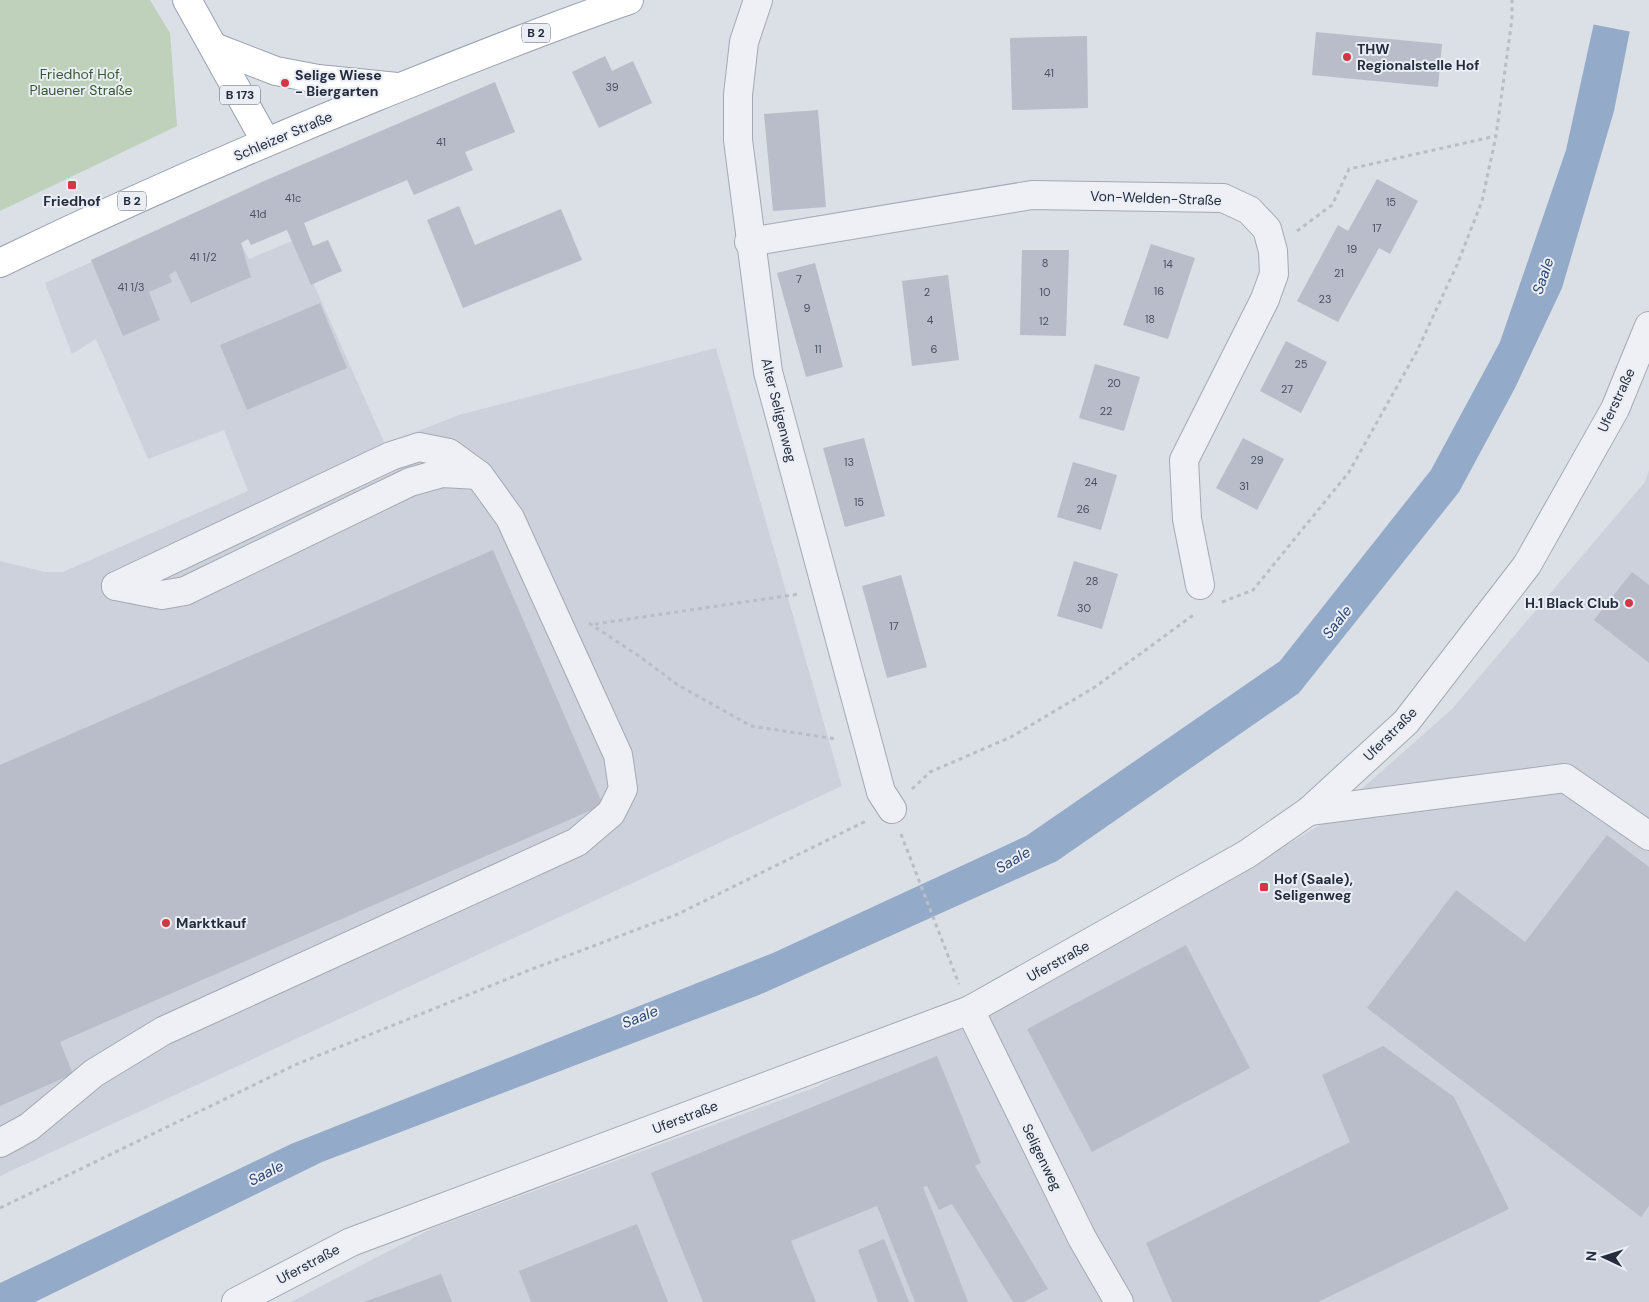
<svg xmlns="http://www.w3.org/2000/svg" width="1649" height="1302" viewBox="0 0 1649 1302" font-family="'DM Sans',sans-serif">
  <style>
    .built { fill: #cdd1db }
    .green { fill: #bfd1bb }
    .water { fill: #93aac9 }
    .pier { fill: #dbdfe6 }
    .building { fill: #b8bdc9 }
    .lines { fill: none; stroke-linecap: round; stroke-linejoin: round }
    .minor-casing { stroke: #a4a9b3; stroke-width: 30 }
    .major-casing { stroke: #9aa2b2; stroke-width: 30 }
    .path { stroke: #b9bdc5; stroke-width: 3; stroke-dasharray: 4 4; stroke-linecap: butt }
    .minor { stroke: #eef0f5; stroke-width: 28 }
    .major { stroke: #fff; stroke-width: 28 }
    .poi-dot { fill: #d43744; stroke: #eaeef4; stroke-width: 2 }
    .labels { text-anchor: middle; stroke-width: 4; stroke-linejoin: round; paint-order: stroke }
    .number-label { font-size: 11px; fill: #495060 }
    .shield { fill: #eaeef4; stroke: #5f6674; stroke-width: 1 }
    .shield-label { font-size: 12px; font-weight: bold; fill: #242c3d }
    .poi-label { font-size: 14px; font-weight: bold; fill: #242c3d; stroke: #eaeef4; text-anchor: start }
    .park-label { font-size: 14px; fill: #365931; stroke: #eaeef4 }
    .street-label { font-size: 14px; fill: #242c3d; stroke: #eaeef4 }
    .water-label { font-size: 15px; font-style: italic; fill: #2d4772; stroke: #eaeef4 }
  </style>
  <rect width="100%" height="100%" fill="#dbdfe6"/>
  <g class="built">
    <path d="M221,203L249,259L294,240L385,444L459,415L716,348L842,786L0,1176V561L45,572H63L248,491L224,430L148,459L96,339L72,354L45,283Z"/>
    <path d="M1649,470V1302H291L433,1228L814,1088L1198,897L1322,824L1452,709L1645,482Z"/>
  </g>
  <path class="green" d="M0,0H150L170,33L177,126L0,211Z"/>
  <path class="water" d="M1599,0H1636L1614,111L1562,288L1515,388L1459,492L1299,693L1057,861L759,995L322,1162L35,1302H0V1283L291,1144L773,953L1026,836L1280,661L1431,470L1500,342L1566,150Z"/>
  <path class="pier" d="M1596,0H1639L1632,32L1591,24Z"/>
  <g class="building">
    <path d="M1316,32L1442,44L1438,87L1312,75Z"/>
    <path d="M1087,36L1088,108L1012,110L1010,38Z"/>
    <path d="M605,56L612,71L633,61L652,103L599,128L572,72Z"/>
    <path d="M495,82L515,132L465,152L473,170L414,195L407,180L304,223L313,246L328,240L342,271L311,285L287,230L251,245L248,239L241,243L251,277L191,303L176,271L169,275L172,282L149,292L160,320L123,336L91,260L264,181Z"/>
    <path d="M818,110L826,207L773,211L764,114Z"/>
    <path d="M1377,179L1418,201L1390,254L1379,248L1338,322L1297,301L1338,225L1348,231Z"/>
    <path d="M459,206L475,245L561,209L582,260L463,308L427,220Z"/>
    <path d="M1151,244L1195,258L1168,339L1123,325Z"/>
    <path d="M1022,250H1069L1066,336L1020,335Z"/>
    <path d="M815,263L843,367L806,377L777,273Z"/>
    <path d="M948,275L959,360L912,366L902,281Z"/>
    <path d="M320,303L347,368L247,410L220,345Z"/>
    <path d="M1286,341L1327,362L1301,413L1260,391Z"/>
    <path d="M1095,364L1140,377L1124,431L1079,418Z"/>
    <path d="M864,438L885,516L845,527L823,448Z"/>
    <path d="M1243,438L1284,459L1257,510L1216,488Z"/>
    <path d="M1073,462L1117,475L1101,530L1057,517Z"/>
    <path d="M493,550L603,805L60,1042L73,1074L0,1106V765Z"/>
    <path d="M1074,561L1118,574L1102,629L1057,616Z"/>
    <path d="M1632,572L1649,585V663L1594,620Z"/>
    <path d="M901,575L927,667L887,678L862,586Z"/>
    <path d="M1607,835L1649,867V1206L1641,1217L1367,1008L1456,890L1525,942Z"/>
    <path d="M1186,945L1250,1068L1092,1152L1027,1029Z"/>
    <path d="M1383,1046L1454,1097L1509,1209L1318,1302H1172L1146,1243L1350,1142L1322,1075Z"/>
    <path d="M937,1056L981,1163L975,1166L1048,1289L1024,1302H1013L952,1204L939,1210L927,1186L923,1187L968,1302H915L877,1206L791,1241L816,1302H703L651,1173Z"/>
    <path d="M637,1224L668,1302H531L519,1271Z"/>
    <path d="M884,1239L909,1302H878L858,1250Z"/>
    <path d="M441,1274L452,1302H364Z"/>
  </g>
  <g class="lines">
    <defs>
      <g id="minor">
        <path d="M758,0L744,42L738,95V140L768,372L881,792L892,809"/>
        <path d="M749,242L1032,195L1223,198L1249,210L1267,229L1273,251L1274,274L1265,299L1184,460L1187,519L1200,585"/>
        <path d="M116,586L162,595L185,591L410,482L442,473L479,475"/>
        <path d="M1309,811L1565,778L1649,836"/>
        <path d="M970,1010L1082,1238L1119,1302"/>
        <path d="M0,1143L29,1127L94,1073L163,1031L577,842L611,813L623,789L618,755L510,518L479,475L449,453L419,447L391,456L116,586"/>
        <path d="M236,1302L351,1242L970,1010L1247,854L1309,811L1406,722L1527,565L1615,409L1649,326"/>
      </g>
      <g id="major">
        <path d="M187,0L266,142"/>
        <path d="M214,47L276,71L318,79L397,87"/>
        <path d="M0,263C124,203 250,148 378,96C461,63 544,29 629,0"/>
      </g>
    </defs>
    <use href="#minor" class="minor-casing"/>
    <use href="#major" class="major-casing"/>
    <g class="path">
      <path d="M1297,231L1332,205L1349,169L1496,136"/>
      <path d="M1222,602L1253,590L1349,472L1417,351L1457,265L1482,201L1496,136L1512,19V0"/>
      <path d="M589,623L639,656L678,685L751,726L836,739"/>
      <path d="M595,624L799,594"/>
      <path d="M912,789L930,772L1011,737L1095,687L1196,613"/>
      <path d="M901,834L959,984"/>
      <path d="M0,1208L297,1064L527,971L678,914L866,821"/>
    </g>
    <use href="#minor" class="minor"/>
    <use href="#major" class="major"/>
  </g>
  <g class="poi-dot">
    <circle cx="1347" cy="57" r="5"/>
    <circle cx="285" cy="83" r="5"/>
    <rect x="67" y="180" width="10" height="10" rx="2.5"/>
    <circle cx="1629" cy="603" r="5"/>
    <rect x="1259" y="882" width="10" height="10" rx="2.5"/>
    <circle cx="166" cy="923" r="5"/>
  </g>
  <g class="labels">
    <g class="number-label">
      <text x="1049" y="77">41</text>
      <text x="612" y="91">39</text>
      <text x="441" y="146">41</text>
      <text x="293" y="202">41c</text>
      <text x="1391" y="206">15</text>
      <text x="258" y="218">41d</text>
      <text x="1377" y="232">17</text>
      <text x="1352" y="253">19</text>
      <text x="203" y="261">41 1/2</text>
      <text x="1045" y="267">8</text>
      <text x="1168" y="268">14</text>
      <text x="1339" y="277">21</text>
      <text x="799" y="283">7</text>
      <text x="131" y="291">41 1/3</text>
      <text x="1159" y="295">16</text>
      <text x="927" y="296">2</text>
      <text x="1045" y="296">10</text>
      <text x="1325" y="303">23</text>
      <text x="807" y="312">9</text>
      <text x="1150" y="323">18</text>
      <text x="930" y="324">4</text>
      <text x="1044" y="325">12</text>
      <text x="818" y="353">11</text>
      <text x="934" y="353">6</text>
      <text x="1301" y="368">25</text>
      <text x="1114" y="387">20</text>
      <text x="1287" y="393">27</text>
      <text x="1106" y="415">22</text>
      <text x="1257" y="464">29</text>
      <text x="849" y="466">13</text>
      <text x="1091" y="486">24</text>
      <text x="1244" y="490">31</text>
      <text x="859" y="506">15</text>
      <text x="1083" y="513">26</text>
      <text x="1092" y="585">28</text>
      <text x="1084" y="612">30</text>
      <text x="894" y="630">17</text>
    </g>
    <g class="shield">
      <rect x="522" y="23.5" width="28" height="19" rx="4"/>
      <rect x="220" y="85.5" width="40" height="19" rx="4"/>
      <rect x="118" y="191.5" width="28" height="19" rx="4"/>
    </g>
    <g class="shield-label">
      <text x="536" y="37">B 2</text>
      <text x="240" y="99">B 173</text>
      <text x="132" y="205">B 2</text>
    </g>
    <g class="poi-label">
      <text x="1357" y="54">THW<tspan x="1357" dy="16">Regionalstelle Hof</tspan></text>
      <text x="295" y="80">Selige Wiese<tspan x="295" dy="16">- Biergarten</tspan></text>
      <text x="72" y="206" text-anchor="middle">Friedhof</text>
      <text x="1619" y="608" text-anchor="end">H.1 Black Club</text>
      <text x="1274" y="884">Hof (Saale),<tspan x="1274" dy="16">Seligenweg</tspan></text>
      <text x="176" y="928">Marktkauf</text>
    </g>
    <g class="park-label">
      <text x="81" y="79">Friedhof Hof,<tspan x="81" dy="16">Plauener Straße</tspan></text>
    </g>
    <g class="street-label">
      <text transform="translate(283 136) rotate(-23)" y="5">Schleizer Straße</text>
      <text transform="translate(1156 198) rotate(2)" y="5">Von-Welden-Straße</text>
      <text transform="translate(1616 400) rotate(-65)" y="5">Uferstraße</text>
      <text transform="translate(779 410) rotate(76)" y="5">Alter Seligenweg</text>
      <text transform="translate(1390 734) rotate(-45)" y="5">Uferstraße</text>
      <text transform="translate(1058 961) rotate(-29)" y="5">Uferstraße</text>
      <text transform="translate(685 1117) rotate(-21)" y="5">Uferstraße</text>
      <text transform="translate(1042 1157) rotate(64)" y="5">Seligenweg</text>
      <text transform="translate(308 1264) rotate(-28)" y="5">Uferstraße</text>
    </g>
    <g class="water-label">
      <text transform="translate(1543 276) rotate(-71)" y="5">Saale</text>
      <text transform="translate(1337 622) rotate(-52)" y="5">Saale</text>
      <text transform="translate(1013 860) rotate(-30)" y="5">Saale</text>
      <text transform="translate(640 1017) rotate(-22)" y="5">Saale</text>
      <text transform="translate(266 1173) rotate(-27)" y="5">Saale</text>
    </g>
  </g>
  <g transform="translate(1604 1257) rotate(274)" stroke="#eaeef4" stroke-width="4" paint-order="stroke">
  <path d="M0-4L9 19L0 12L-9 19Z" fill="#242c3d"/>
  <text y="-8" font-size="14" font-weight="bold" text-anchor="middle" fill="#242c3d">N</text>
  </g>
</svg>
